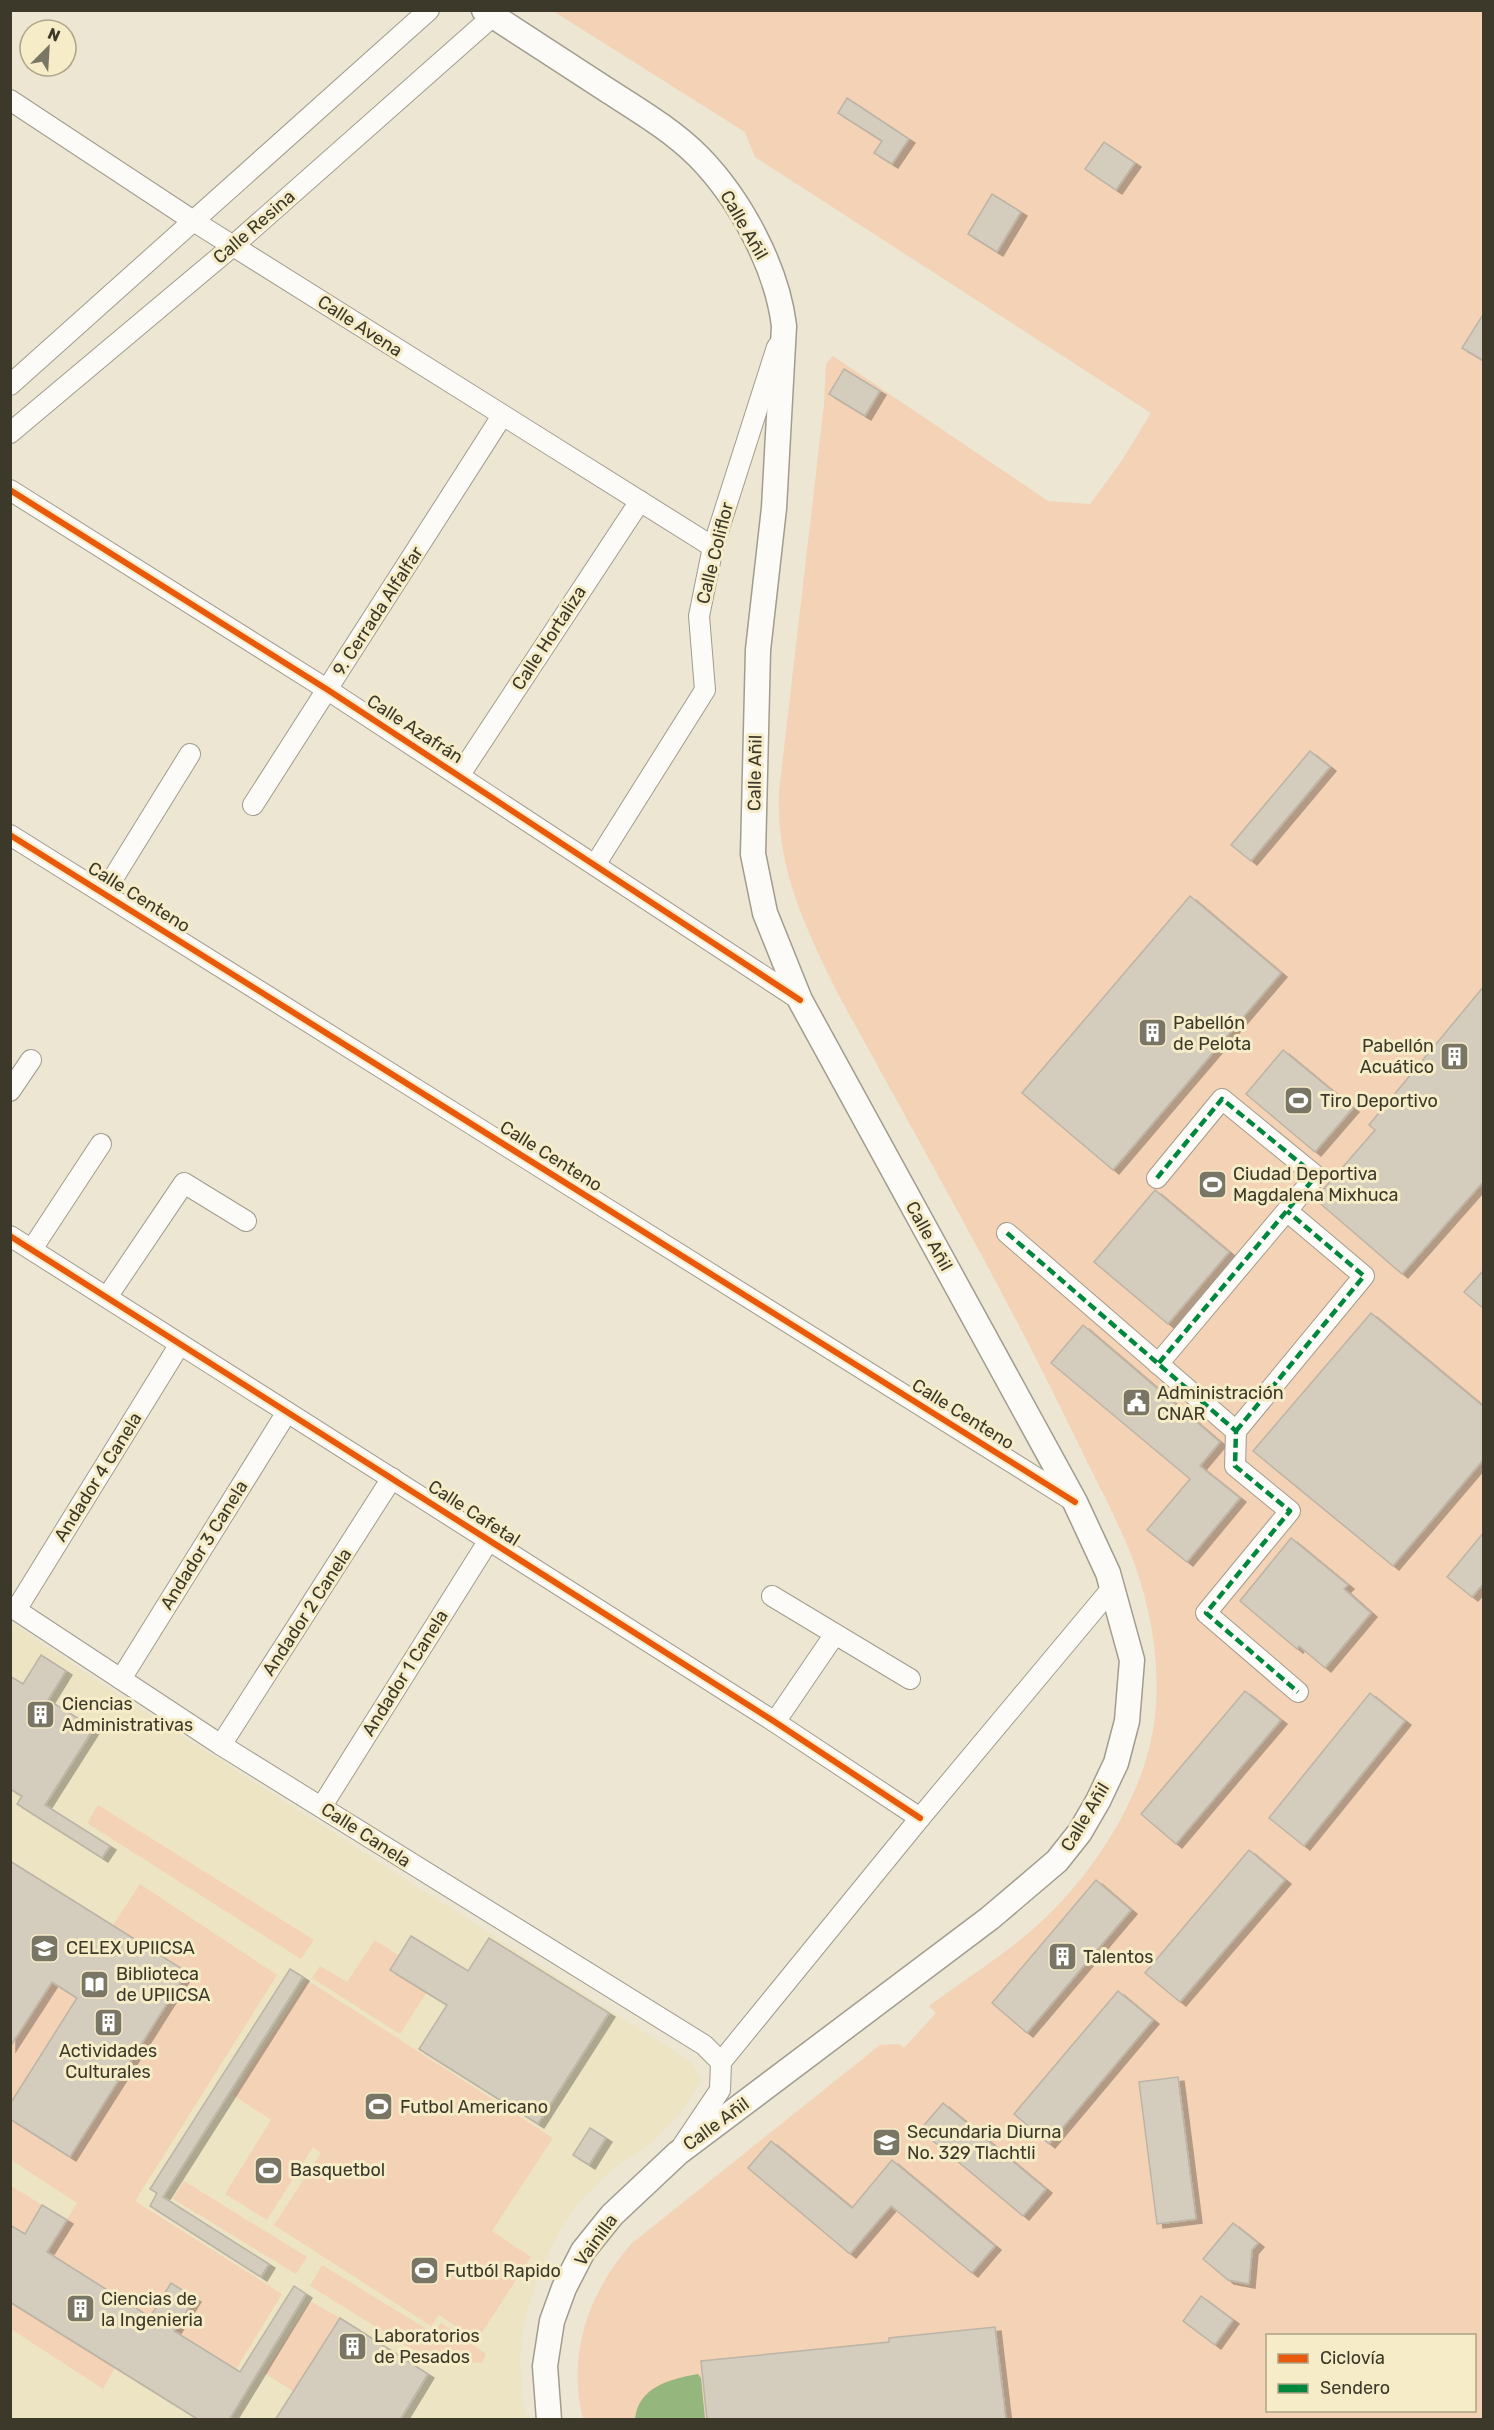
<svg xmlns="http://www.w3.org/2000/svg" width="1494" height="2430" viewBox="0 0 1494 2430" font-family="Rubik,sans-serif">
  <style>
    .built { fill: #ede4c3 }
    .green { fill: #f4d2b5; fill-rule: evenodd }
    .water { fill: #95b67c }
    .building { fill: #d4cdbe; stroke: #bcb4a6; stroke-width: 1.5; filter: url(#shadow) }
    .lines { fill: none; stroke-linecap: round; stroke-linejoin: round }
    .minor-casing { stroke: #a19c8d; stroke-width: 22 }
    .major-casing { stroke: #a19c8d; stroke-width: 27 }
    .minor { stroke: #fcfbf8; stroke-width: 20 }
    .major { stroke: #fcfbf8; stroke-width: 24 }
    .quiet { stroke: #00873e; stroke-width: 4.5; stroke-dasharray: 9 4.5; stroke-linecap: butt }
    .cycleway-casing { stroke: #f6ecc7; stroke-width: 10 }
    .cycleway { stroke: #e8590c; stroke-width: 6 }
    .labels { text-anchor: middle; stroke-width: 6; stroke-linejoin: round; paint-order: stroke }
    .street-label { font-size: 18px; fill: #3c392a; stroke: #f6ecc7 }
    .poi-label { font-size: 18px; fill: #3c392a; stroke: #f6ecc7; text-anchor: start }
  </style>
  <defs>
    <filter id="shadow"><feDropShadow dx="6" dy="4" stdDeviation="0" flood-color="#0004"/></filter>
  </defs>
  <rect width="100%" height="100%" fill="#ece6d2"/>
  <path class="built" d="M10,1622L126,1700L692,2063L701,2080L683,2110L650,2144L614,2168L578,2203L558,2234L537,2278L524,2322L520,2359L522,2397L526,2419H11Z"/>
  <g class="green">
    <path d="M553,11H1483V2419H583C567,2354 588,2294 631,2244L880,2045L899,2044L904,2048L936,2013L929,2006C967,1978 1009,1952 1043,1920C1087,1880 1131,1814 1147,1756C1162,1706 1158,1648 1145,1598C1131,1541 1099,1488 1074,1435C1001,1284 916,1137 836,990C804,924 776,867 779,792L824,404L826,364L833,356L1048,501L1090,504L1121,462L1151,413L755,157L745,132ZM1268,2336H1474V2410H1268Z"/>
    <path d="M98,1805L314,1940L301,1959L87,1823Z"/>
    <path d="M140,1884L277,1975L135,2201L282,2294L236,2369L174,2331L194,2297L171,2284L150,2317L47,2252L77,2203L11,2160L10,2119L70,2157L186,1972L113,1925Z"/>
    <path d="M375,1940L398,1955L390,1970L426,1993L400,2034L312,1978L320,1966L347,1982Z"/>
    <path d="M307,1980L553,2138L492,2231L531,2257L477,2340L439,2315L431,2326L274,2225L321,2153L313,2147L267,2220L225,2194L271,2120L233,2095Z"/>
    <path d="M52,1982L77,1998L11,2103L10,2047Z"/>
    <path d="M184,2181L307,2257L296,2274L173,2199Z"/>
    <path d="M10,2185L42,2205L25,2234L11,2225Z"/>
    <path d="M322,2265L433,2333L441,2323L486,2354L482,2363L426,2358L310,2286Z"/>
    <path d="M310,2301L340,2318L293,2391L264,2373Z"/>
    <path d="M10,2302L115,2367L103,2389L11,2329Z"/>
  </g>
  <path class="water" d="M698,2374L701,2378L705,2419H635C638,2387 670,2379 698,2374Z"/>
  <g class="building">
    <path d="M847,98L909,139L892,164L874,153L882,141L838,113Z"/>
    <path d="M1104,142L1135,163L1116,190L1085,169Z"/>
    <path d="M992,194L1021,212L997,252L968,234Z"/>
    <path d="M1484,313V361L1462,348Z"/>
    <path d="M844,369L880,391L865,416L829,394Z"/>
    <path d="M1310,751L1330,767L1251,861L1231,845Z"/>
    <path d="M1190,896L1281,973L1113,1170L1022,1093Z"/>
    <path d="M1484,986V1181L1402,1274L1315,1199L1375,1130L1369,1125Z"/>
    <path d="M1283,1050L1353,1108L1315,1152L1246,1094Z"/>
    <path d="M1155,1190L1229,1252L1168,1324L1094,1262Z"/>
    <path d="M1484,1270V1309L1464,1292Z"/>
    <path d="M1371,1313L1484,1407V1459L1393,1566L1253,1451Z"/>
    <path d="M1083,1325L1220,1442L1200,1466L1240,1498L1187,1562L1147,1530L1190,1479L1051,1363Z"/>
    <path d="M1484,1532V1583L1472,1597L1447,1577Z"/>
    <path d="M1291,1538L1348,1585L1344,1589L1371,1613L1325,1668L1299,1646L1297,1649L1240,1601Z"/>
    <path d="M41,1655L66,1671L48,1700L94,1728L45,1805L110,1846L102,1858L17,1804L22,1796L10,1789V1676L23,1684Z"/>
    <path d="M1245,1691L1281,1720L1176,1844L1141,1814Z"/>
    <path d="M1370,1693L1405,1721L1304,1846L1269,1818Z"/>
    <path d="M1249,1850L1285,1880L1180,2002L1145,1973Z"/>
    <path d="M10,1861L187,1972L70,2157L10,2119V2104L77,1998L52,1982L10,2047Z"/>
    <path d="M1096,1880L1131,1910L1027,2033L992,2003Z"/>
    <path d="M411,1936L468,1971L489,1938L609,2013L538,2124L419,2049L447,2005L390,1970Z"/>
    <path d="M290,1969L303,1977L163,2197L269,2264L261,2277L150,2206L157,2193L150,2189Z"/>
    <path d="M1118,1991L1153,2020L1049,2144L1014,2114Z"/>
    <path d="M1178,2077L1196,2219L1157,2224L1139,2082Z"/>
    <path d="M943,2103L1046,2189L1023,2216L920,2130Z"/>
    <path d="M590,2128L606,2138L589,2165L573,2155Z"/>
    <path d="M771,2141L852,2208L892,2160L995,2246L972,2273L891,2206L850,2254L748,2168Z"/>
    <path d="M42,2205L67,2220L47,2252L150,2317L171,2283L195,2298L174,2331L240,2372L294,2286L306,2294L229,2420H199L10,2302V2225L25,2234Z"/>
    <path d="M1233,2223L1258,2243L1252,2250L1249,2284L1228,2280L1203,2259Z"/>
    <path d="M1201,2296L1233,2320L1215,2345L1183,2321Z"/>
    <path d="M340,2318L428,2374L400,2420H275Z"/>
    <path d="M995,2327L1006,2420H707L701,2361L889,2342V2338Z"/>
  </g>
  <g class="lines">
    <defs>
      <g id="minor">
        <path d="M10,100L195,222L713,547"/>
        <path d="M10,385L429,10"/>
        <path d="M10,433L234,245L493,16"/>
        <path d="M10,490L328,690L800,1000"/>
        <path d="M459,776L640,501"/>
        <path d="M253,805L502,416"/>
        <path d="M10,835L1075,1502"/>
        <path d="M595,865L705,690L699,616L713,547L777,347"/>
        <path d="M104,893L190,754"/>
        <path d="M10,1091L31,1060"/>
        <path d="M1157,1178L1222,1099L1316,1176L1158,1364"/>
        <path d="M1007,1233L1236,1431L1235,1466L1290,1511L1206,1613L1298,1692"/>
        <path d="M10,1236L775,1722L920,1818"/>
        <path d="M32,1249L101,1144"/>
        <path d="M107,1297L184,1183L246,1221"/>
        <path d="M1236,1431L1364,1276L1287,1211"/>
        <path d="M772,1596L910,1679"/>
        <path d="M10,1606L221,1745L704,2045L721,2062"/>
        <path d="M16,1610L180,1344"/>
        <path d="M121,1679L287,1412"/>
        <path d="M775,1722L835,1634"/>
        <path d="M221,1745L392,1478"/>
        <path d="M322,1806L489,1540"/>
        <path d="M683,2145L720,2090L721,2062L920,1818L1113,1587"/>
      </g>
      <path id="major" d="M484,10C525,37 566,63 607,90C638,110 672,130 699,157C740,199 777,267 784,326L774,508L758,650L753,854L765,913L800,1000L1075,1502L1108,1573L1132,1660L1127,1721L1116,1763L1098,1801L1080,1832L1057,1861L990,1918L678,2153L612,2215L583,2251L564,2288L552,2321L545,2366L549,2420"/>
    </defs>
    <use href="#minor" class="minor-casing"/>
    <use href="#major" class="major-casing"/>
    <use href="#minor" class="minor"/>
    <use href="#major" class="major"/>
    <g class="quiet">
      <path d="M1157,1178L1222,1099L1316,1176L1158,1364"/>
      <path d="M1007,1233L1236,1431L1235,1466L1290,1511L1206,1613L1298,1692"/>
      <path d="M1236,1431L1364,1276L1287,1211"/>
    </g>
    <defs>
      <g id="cycleway">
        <path d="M10,490L328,690L800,1000"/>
        <path d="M10,835L1075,1502"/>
        <path d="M10,1236L775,1722L920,1818"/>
      </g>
    </defs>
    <use href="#cycleway" class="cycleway-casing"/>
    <use href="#cycleway" class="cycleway"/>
  </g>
  <defs>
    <symbol id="building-square" viewBox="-11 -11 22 22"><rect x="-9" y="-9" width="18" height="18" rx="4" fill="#7a7665" stroke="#f6ecc7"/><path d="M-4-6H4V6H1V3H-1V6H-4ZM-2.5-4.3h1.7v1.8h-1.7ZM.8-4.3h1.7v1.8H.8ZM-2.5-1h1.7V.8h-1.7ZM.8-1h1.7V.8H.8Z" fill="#fff"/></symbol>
    <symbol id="stadium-square" viewBox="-11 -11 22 22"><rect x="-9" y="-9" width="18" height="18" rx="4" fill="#7a7665" stroke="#f6ecc7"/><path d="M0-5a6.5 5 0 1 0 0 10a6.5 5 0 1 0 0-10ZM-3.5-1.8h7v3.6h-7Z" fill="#fff"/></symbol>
    <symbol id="civic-square" viewBox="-11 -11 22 22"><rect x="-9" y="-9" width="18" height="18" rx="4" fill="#7a7665" stroke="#f6ecc7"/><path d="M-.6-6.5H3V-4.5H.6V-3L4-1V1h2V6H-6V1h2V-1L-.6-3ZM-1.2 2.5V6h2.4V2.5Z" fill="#fff"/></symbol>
    <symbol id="university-square" viewBox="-11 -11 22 22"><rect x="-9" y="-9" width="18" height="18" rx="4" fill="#7a7665" stroke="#f6ecc7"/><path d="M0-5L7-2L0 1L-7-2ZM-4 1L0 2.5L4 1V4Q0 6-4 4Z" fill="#fff"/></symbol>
    <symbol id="library-square" viewBox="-11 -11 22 22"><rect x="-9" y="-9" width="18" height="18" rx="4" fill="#7a7665" stroke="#f6ecc7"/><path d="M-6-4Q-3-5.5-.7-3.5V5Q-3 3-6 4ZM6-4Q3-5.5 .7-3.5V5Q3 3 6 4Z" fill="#fff"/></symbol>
    <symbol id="school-square" viewBox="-11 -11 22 22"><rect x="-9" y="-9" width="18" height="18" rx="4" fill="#7a7665" stroke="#f6ecc7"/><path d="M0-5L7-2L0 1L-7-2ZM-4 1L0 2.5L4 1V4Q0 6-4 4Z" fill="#fff"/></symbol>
  </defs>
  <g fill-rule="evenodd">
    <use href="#building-square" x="1136" y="1016" width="33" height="33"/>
    <use href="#building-square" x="1438" y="1040" width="33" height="33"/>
    <use href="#stadium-square" x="1282" y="1084" width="33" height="33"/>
    <use href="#stadium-square" x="1196" y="1168" width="33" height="33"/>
    <use href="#civic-square" x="1120" y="1386" width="33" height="33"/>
    <use href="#building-square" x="24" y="1698" width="33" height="33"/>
    <use href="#university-square" x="28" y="1932" width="33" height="33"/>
    <use href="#building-square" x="1046" y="1940" width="33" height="33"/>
    <use href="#library-square" x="78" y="1968" width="33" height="33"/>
    <use href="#building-square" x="92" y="2006" width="33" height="33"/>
    <use href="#stadium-square" x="362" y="2090" width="33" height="33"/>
    <use href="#school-square" x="870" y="2126" width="33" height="33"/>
    <use href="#stadium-square" x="252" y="2154" width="33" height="33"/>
    <use href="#stadium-square" x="408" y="2254" width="33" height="33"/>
    <use href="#building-square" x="64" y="2292" width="33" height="33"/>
    <use href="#building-square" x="336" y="2330" width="33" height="33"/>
  </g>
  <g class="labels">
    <g class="street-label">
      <text transform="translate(744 225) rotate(60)" y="6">Calle Añil</text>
      <text transform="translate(254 227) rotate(-41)" y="6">Calle Resina</text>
      <text transform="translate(360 326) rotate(33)" y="6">Calle Avena</text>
      <text transform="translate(715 553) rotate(-76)" y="6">Calle Coliflor</text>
      <text transform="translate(378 611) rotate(-57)" y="6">9. Cerrada Alfalfar</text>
      <text transform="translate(549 638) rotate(-57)" y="6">Calle Hortaliza</text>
      <text transform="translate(415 729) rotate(33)" y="6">Calle Azafrán</text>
      <text transform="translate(755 773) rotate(-89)" y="6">Calle Añil</text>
      <text transform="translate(139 897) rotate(32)" y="6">Calle Centeno</text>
      <text transform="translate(551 1156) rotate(32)" y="6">Calle Centeno</text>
      <text transform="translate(929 1236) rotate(61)" y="6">Calle Añil</text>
      <text transform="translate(963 1414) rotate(32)" y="6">Calle Centeno</text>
      <text transform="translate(98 1477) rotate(-58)" y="6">Andador 4 Canela</text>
      <text transform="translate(474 1513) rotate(33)" y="6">Calle Cafetal</text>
      <text transform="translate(204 1545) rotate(-58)" y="6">Andador 3 Canela</text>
      <text transform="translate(307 1612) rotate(-57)" y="6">Andador 2 Canela</text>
      <text transform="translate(405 1673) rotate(-58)" y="6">Andador 1 Canela</text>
      <text transform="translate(1085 1817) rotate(-59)" y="6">Calle Añil</text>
      <text transform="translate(366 1835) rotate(33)" y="6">Calle Canela</text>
      <text transform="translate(716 2124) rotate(-36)" y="6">Calle Añil</text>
      <text transform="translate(596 2240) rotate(-54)" y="6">Vainilla</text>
    </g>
    <g class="poi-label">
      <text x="1173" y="1029">Pabellón<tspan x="1173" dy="21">de Pelota</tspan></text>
      <text x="1434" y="1052" text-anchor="end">Pabellón<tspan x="1434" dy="21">Acuático</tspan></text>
      <text x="1320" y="1107">Tiro Deportivo</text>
      <text x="1233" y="1180">Ciudad Deportiva<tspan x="1233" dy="21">Magdalena Mixhuca</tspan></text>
      <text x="1157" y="1399">Administración<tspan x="1157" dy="21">CNAR</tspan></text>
      <text x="62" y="1710">Ciencias<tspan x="62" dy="21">Administrativas</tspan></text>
      <text x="66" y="1954">CELEX UPIICSA</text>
      <text x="1083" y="1963">Talentos</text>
      <text x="116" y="1980">Biblioteca<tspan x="116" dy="21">de UPIICSA</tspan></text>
      <text x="108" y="2057" text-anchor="middle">Actividades<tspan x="108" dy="21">Culturales</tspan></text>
      <text x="400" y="2113">Futbol Americano</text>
      <text x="907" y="2138">Secundaria Diurna<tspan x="907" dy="21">No. 329 Tlachtli</tspan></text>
      <text x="290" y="2176">Basquetbol</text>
      <text x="445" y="2277">Futból Rapido</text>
      <text x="101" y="2305">Ciencias de<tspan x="101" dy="21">la Ingenieria</tspan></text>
      <text x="374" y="2342">Laboratorios<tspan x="374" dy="21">de Pesados</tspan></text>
    </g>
  </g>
  <rect width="1494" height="2430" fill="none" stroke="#3c392a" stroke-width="24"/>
  <rect x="1266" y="2334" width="210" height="78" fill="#f6ecc7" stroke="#aca488" stroke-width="1.5"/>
  <rect x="1278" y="2354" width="30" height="9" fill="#e8590c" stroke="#aca488" stroke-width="1.5"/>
  <text x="1320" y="2364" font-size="18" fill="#3c392a">Ciclovía</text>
  <rect x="1278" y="2384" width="30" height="9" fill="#00873e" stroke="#aca488" stroke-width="1.5"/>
  <text x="1320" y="2394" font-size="18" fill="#3c392a">Sendero</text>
  <g transform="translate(48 48) rotate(24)"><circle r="28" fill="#f6ecc7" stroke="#aca488" stroke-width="1.5"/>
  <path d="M0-4.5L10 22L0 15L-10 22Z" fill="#7a7665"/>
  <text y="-9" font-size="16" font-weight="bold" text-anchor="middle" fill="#3c392a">N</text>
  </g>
</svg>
